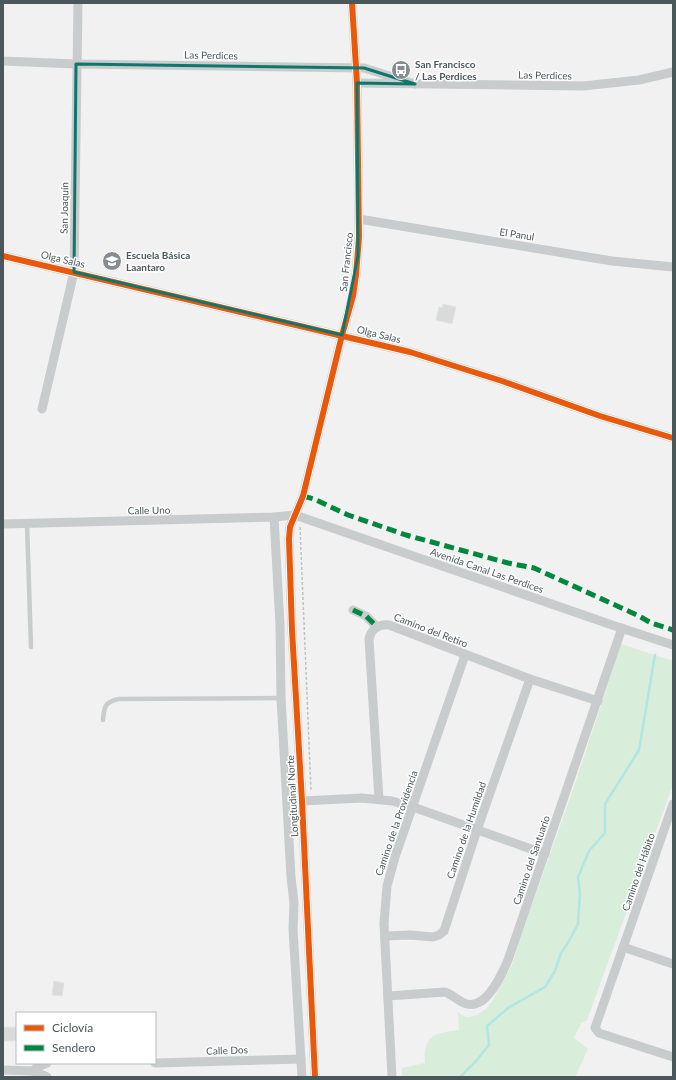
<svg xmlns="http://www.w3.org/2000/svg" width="676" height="1080" viewBox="0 0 676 1080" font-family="Lato,sans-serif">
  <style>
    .green { fill: #d8edda }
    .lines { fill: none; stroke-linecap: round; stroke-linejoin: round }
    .stream { stroke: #b1e6e2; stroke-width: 2.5 }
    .building { fill: #d9dada; stroke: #e3e3e3 }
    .path { stroke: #bac3be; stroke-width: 1.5; stroke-dasharray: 3 2; stroke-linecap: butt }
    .service { stroke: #c9cccc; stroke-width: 4.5 }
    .minor { stroke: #c9cccc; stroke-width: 9 }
    .quiet { stroke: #00873e; stroke-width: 5; stroke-dasharray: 10 5; stroke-linecap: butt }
    .cycleway-casing { stroke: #fff; stroke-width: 8 }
    .cycleway { stroke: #e8590c; stroke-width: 6 }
    .marked { fill: none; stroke: #0f766e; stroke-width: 3; stroke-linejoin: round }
    .labels { text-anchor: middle; stroke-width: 3; stroke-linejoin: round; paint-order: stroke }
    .street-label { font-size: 10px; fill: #4a585b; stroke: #fff }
    .poi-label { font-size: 10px; font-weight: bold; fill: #4a585b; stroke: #fff; text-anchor: start }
  </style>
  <rect width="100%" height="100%" fill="#f1f1f1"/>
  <path class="green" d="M621,644L673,661V785L587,1020L581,1023L574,1038L588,1049L575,1077H402V1068L425,1063C425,1058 424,1052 426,1047C430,1032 447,1032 459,1030L458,1012L463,1016L468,1017L477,1015L486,1009L493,1000L512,965L521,936L575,784Z"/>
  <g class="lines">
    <path class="stream" d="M460,1077L476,1061L489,1045L487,1026L508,1008L545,987L555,971L561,953L569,941L578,924L580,894L578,877L589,851L605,833V804L639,750L655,655"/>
  </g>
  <g class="building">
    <path d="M443,304L456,307L452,324L436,320L439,307L442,308Z"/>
    <path d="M54,981L64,983L62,996L52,995Z"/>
    <rect x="3" y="1027" width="14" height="14"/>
  </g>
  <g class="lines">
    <path class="path" d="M300,527L311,791"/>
    <g class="service">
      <path d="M27,524L31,647"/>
      <path d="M103,720C104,706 105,702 119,699L281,698"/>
    </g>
    <g class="minor">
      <path d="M3,61L76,64L364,68L415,84"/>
      <path d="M357,83L583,86L639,80L673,72"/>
      <path d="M359,219L612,261L673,267"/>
      <path d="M3,256L410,352L502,381L600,416L673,438"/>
      <path d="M42,409L74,272L78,3"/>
      <path d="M274,517L280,625L281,698L291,877L294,903L293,929L302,1077"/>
      <path d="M3,524L274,517L295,515L615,626L673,645"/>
      <path d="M353,610L366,616L377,627"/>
      <path d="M379,799L369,639C371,629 379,624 389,625L530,679L598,701"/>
      <path d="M302,801L362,798L392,801L413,807L545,854"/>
      <path d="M673,804L595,1028L599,1033L673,1057"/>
      <path d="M385,936L410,935L433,937L439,935L444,931L477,830L530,679"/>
      <path d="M623,947L673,964"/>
      <path d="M388,996L445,992C453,995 459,1002 467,1004C487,1009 502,974 508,960L622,628"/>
      <path d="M155,1063L301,1059"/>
      <path d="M3,1070L33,1071L37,1067L47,1063"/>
      <path d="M33,1071L47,1077"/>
      <path d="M315,1077L302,801L292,630L289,539L290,527L303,496L342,335L353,296L356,275L359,237L357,83L352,3"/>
      <path d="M392,1077L384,924L387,886L395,857L465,655"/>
    </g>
    <g class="quiet">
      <path d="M303,496L314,499L348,515L406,535L508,563L534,568L639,616L651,623L673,630"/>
      <path d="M353,610L366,616L377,627"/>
    </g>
    <defs>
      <g id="cycleway">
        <path d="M3,256L410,352L502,381L600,416L673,438"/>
        <path d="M315,1077L302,801L292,630L289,539L290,527L303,496L342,335L353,296L356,275L359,237L357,83L352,3"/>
      </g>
    </defs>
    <use href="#cycleway" class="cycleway-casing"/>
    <use href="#cycleway" class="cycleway"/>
  </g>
  <path class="marked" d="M76,64L364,68L415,84L357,83L358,256L342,335L74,272Z"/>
  <defs>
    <symbol id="bus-disc" viewBox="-11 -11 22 22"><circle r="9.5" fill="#848e90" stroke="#fff"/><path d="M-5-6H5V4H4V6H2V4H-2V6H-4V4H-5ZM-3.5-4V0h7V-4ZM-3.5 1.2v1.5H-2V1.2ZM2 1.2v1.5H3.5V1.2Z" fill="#fff"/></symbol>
    <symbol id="school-disc" viewBox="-11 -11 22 22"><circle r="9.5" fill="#848e90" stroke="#fff"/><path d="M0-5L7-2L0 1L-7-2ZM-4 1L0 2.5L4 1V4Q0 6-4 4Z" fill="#fff"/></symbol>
  </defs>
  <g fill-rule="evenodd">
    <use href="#bus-disc" x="390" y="59" width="22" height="22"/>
    <use href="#school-disc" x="101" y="250" width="22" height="22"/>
  </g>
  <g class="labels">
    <g class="street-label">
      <text transform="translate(211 55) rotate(1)" y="4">Las Perdices</text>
      <text transform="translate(545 75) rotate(1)" y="4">Las Perdices</text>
      <text transform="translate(64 208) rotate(-89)" y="4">San Joaquín</text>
      <text transform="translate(517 234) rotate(9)" y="4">El Panul</text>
      <text transform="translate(63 259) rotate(13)" y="4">Olga Salas</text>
      <text transform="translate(346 262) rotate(-84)" y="4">San Francisco</text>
      <text transform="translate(379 334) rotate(14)" y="4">Olga Salas</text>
      <text transform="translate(149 510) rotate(-1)" y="4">Calle Uno</text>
      <text transform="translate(487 570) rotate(19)" y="4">Avenida Canal Las Perdices</text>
      <text transform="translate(431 630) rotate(21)" y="4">Camino del Retiro</text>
      <text transform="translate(292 796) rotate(-93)" y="4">Longitudinal Norte</text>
      <text transform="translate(396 823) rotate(-71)" y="4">Camino de la Providencia</text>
      <text transform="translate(466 830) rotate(-71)" y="4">Camino de la Humildad</text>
      <text transform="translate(531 860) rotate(-71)" y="4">Camino del Santuario</text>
      <text transform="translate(638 872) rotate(-71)" y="4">Camino del Hábito</text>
      <text transform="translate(227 1050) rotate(-2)" y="4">Calle Dos</text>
    </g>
    <g class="poi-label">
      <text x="415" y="68">San Francisco<tspan x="415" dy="12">/ Las Perdices</tspan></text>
      <text x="126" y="259">Escuela Básica<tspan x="126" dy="12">Laantaro</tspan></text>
    </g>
  </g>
  <rect width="676" height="1080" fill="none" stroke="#4a585b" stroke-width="8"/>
  <rect x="16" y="1012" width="140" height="52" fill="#ffffff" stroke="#b7bcbd"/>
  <rect x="24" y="1025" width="20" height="6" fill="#e8590c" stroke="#b7bcbd"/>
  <text x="52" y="1032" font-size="12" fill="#4a585b">Ciclovía</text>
  <rect x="24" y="1045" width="20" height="6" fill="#00873e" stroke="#b7bcbd"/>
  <text x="52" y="1052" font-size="12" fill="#4a585b">Sendero</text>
</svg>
